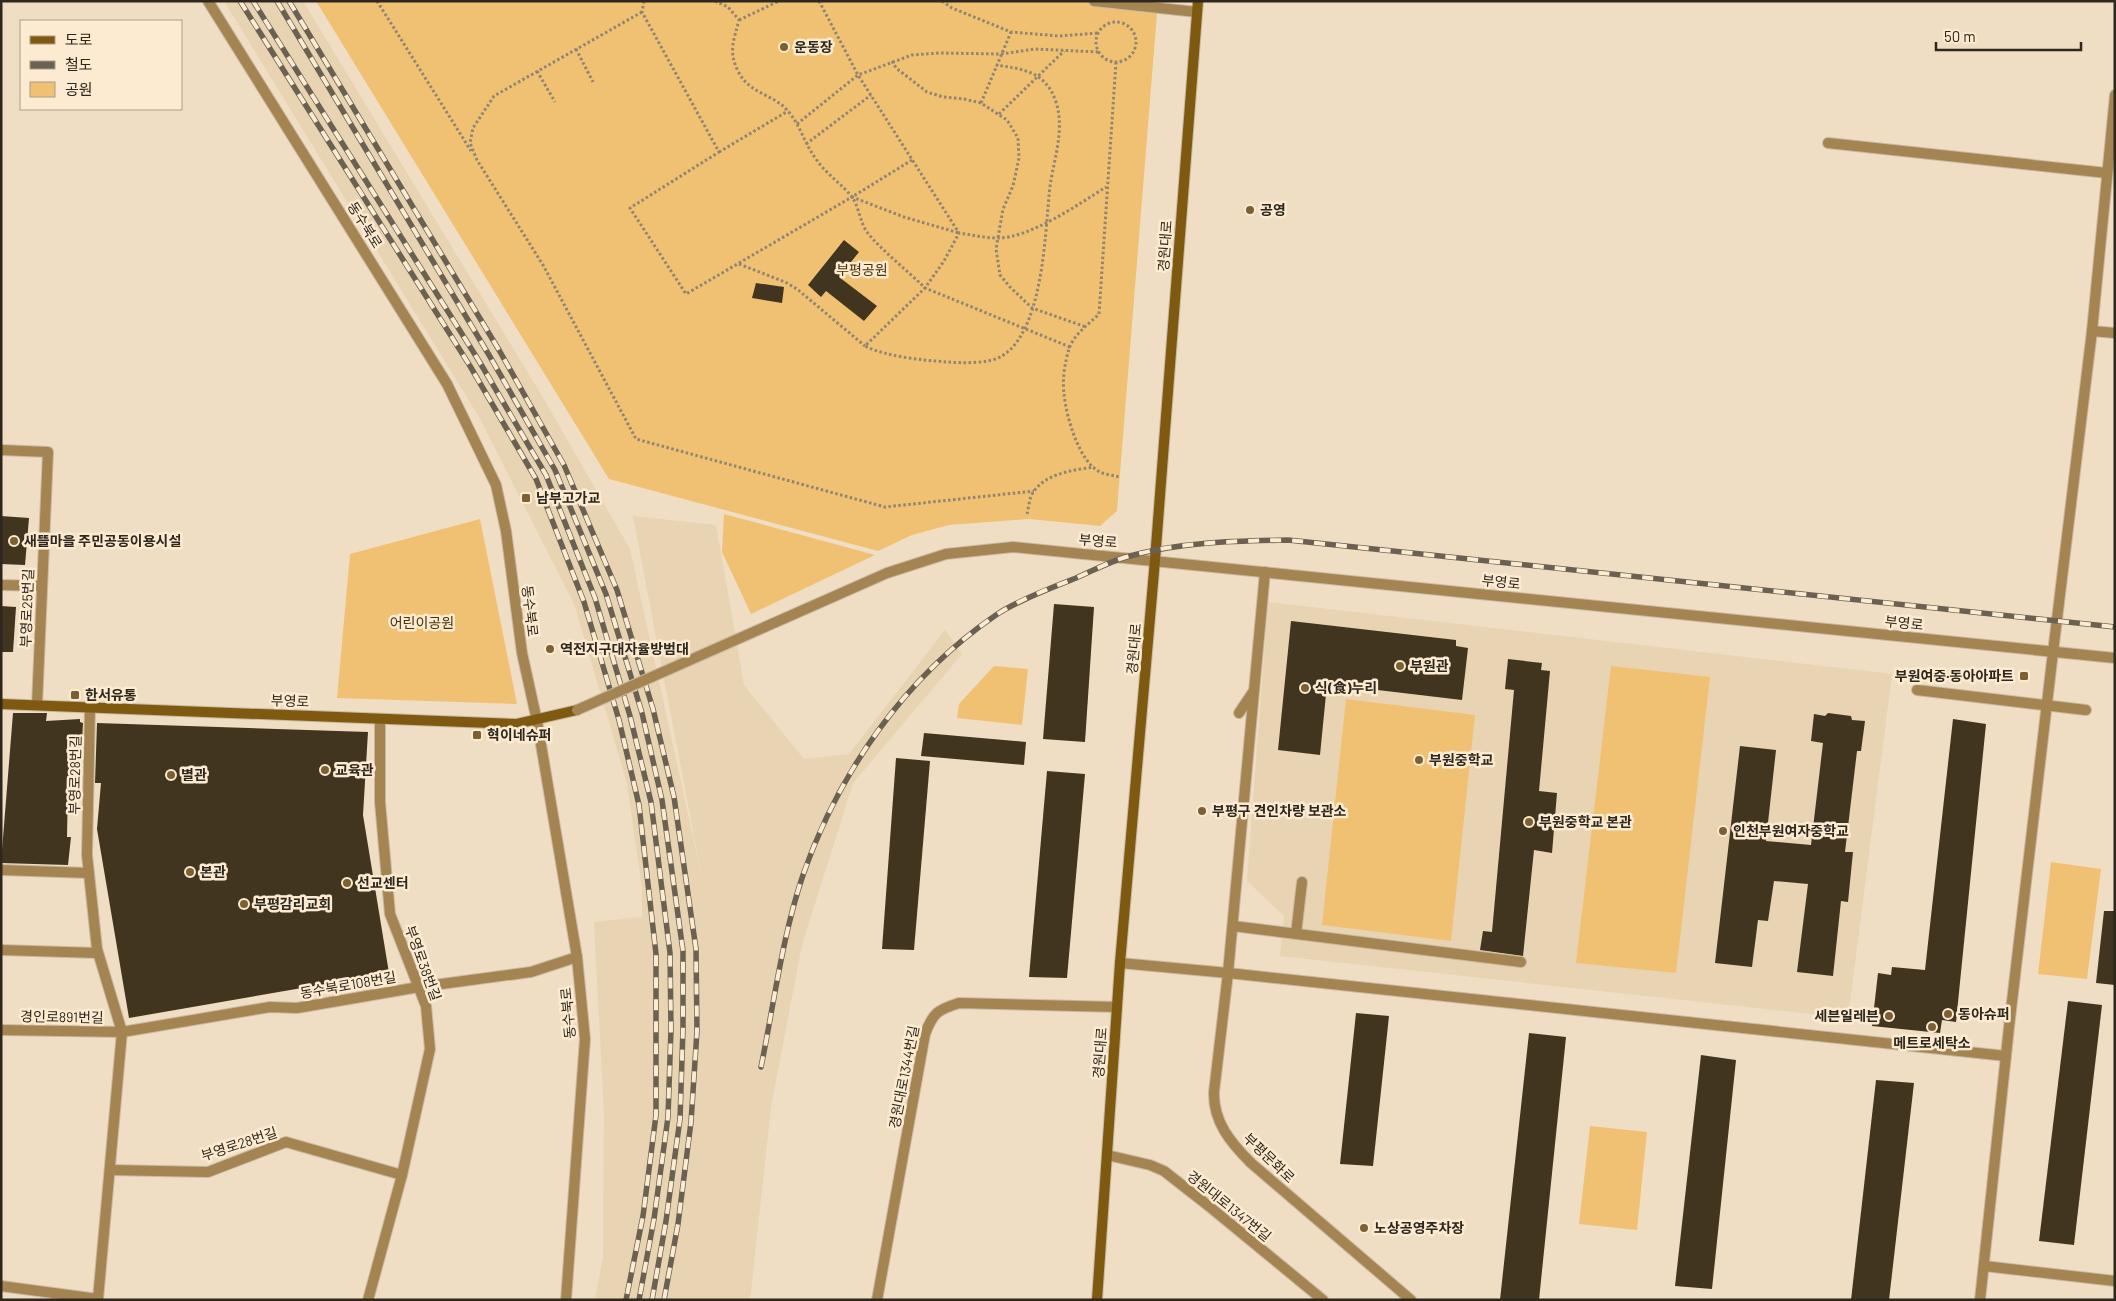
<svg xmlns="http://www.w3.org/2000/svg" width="2116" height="1301" viewBox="0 0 2116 1301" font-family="Barlow,'Noto Sans KR',sans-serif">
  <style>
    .built { fill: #e8d3b2 }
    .green { fill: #f1c173 }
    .building { fill: #423520 }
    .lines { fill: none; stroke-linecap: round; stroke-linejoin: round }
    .service-casing { stroke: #c8b9a3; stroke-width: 12 }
    .minor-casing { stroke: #c8b9a3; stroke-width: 12 }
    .tertiary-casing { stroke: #c8b9a3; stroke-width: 12 }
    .secondary-casing { stroke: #c8b9a3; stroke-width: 12 }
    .path { stroke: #908472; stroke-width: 3; stroke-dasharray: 2.5 2.5; stroke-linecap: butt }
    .service { stroke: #a48450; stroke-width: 10 }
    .minor { stroke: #a48450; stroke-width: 10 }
    .tertiary { stroke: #a48450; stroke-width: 10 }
    .secondary { stroke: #7f590f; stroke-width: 10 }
    .rail-casing { stroke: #6a6152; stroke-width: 5.5 }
    .rail { stroke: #fcebd1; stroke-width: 4; stroke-dasharray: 11; stroke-linecap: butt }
    .tertiary-bridge-casing { stroke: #c8b9a3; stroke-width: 12; stroke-linecap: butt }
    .tertiary-bridge { stroke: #a48450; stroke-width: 10 }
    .poi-dot { fill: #7c6033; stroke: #fcebd1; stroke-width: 2 }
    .labels { text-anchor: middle; stroke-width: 5; stroke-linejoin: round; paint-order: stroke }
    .poi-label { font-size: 14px; font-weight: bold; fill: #2d271d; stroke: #fcebd1; text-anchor: start }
    .street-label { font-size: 14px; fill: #2d271d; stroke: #fcebd1 }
    .park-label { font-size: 14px; fill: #48330e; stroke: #fcebd1 }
  </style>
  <rect width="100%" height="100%" fill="#efdec4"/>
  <g class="built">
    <path d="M224,1H303L542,396L630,549L702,878L633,516L716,525L744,685L804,759L849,754L945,630L962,654L853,783L802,945L771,1107L750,1300H595L603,1257L604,1113L594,922L642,917V889L627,783L574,604L479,417Z"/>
    <path d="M1268,602L1892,674L1848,1018L1280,956L1284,916L1247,881Z"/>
  </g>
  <g class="green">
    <path d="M316,1H1158L1117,511L1100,526L1029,519L949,525L912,535L878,551L609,479Z"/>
    <path d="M724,514L875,555L751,614L722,552Z"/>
    <path d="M480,519L517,704L337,698L350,554Z"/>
    <path d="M994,666L1028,669L1022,725L957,718L959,704Z"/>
    <path d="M1611,666L1710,677L1676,973L1576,963Z"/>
    <path d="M1346,699L1475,715L1451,941L1322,925Z"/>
    <path d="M2051,862L2101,869L2087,979L2038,974Z"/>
    <path d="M1590,1126L1647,1132L1637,1230L1579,1224Z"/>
  </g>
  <g class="building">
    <path d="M844,240L859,252L839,277L877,306L864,321L826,291L821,297L808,285Z"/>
    <path d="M756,283L784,287L782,303L752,298Z"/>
    <path d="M1,516L29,518L25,565L1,564Z"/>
    <path d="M1054,604L1094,607L1085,742L1043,739Z"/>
    <path d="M1,606L16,607L13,652H1Z"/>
    <path d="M1291,621L1456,640V646L1468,648L1462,700L1327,684L1320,755L1278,750Z"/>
    <path d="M1508,659L1542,663L1541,670L1550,671L1539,791L1557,793L1552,853L1534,850L1523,956L1480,950L1483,931L1492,932L1514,690L1505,689Z"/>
    <path d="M13,713H47L46,721L80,719V722L83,723L82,742H81L76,784H68L67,837H71L68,865L1,863Z"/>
    <path d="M1828,713L1851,716L1852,720L1865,721L1861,751H1857L1845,852H1853L1848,902L1841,901L1833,976L1797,972L1808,884L1774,881L1768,921L1758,920L1752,967L1715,963L1740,746L1776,750L1766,841L1811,845L1823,743L1811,741L1814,714L1825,716Z"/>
    <path d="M1953,719L1986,724L1956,1022L1942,1020L1940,1033L1872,1026L1878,973L1891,975L1892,967L1925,970Z"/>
    <path d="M97,723L368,732L363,815L389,973L129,1018L97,829L101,783H95Z"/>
    <path d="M924,733L1026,742L1024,765L921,756Z"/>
    <path d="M896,758L930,761L914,950L882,949Z"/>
    <path d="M1047,771L1085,774L1067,978L1029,977Z"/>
    <path d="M2104,911H2115V985L2096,983Z"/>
    <path d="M2068,1001L2102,1005L2074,1245L2039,1241Z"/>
    <path d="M1356,1013L1389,1016L1373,1166L1340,1164Z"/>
    <path d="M1529,1033L1566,1037L1539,1300H1500Z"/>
    <path d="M1701,1055L1736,1060L1712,1289L1675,1286Z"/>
    <path d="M1876,1080L1914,1083L1889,1300H1851Z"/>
  </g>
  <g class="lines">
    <defs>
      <g id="service">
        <path d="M1094,1L1197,12"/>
        <path d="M2115,95L2092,331L2115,333"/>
        <path d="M1828,143L2107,173"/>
        <path d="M1,450L48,452L37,705"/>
        <path d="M1,585L42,586"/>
        <path d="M2053,652L2092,331"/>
        <path d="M90,707L87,855L97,949L122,1032L98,1299"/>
        <path d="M1239,713L1253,692"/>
        <path d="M1,870L89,873"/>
        <path d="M1233,926L1521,962"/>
        <path d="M1296,934L1302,882"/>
        <path d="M1,950L98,953"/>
        <path d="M1228,973L1265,572"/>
        <path d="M1,1030L122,1032L270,1007L297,1008L419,987L531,972L577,957"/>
        <path d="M1107,1155L1150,1165L1164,1171L1210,1207L1323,1300"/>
        <path d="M110,1170L208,1172L286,1142L402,1175"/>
        <path d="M1,1286L98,1299"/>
        <path d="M368,1300L402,1175L430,1049L426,1006L390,914L380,802V719"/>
        <path d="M877,1300L925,1034C933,1013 937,1010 959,1003L1117,1007"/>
      </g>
      <g id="minor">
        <path d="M1917,690L2086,710"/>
        <path d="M1228,973L2006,1056"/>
        <path d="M1984,1266L2115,1281"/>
        <path d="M1980,1300L2009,1027L2053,652"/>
      </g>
      <g id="tertiary">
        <path d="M208,1L447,384L496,485L506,531L522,653L537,721L577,957L585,1039L566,1300"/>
        <path d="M887,573L946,554L1013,547L2115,658"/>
        <path d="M1120,963L1228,973L1214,1092C1213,1122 1231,1143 1251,1163L1411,1300"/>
      </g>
      <g id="secondary">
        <path d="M1,704L516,724L577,710"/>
        <path d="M1097,1300L1120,963L1155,560L1198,1"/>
      </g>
    </defs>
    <use href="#service" class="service-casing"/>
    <use href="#minor" class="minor-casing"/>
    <use href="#tertiary" class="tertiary-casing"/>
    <use href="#secondary" class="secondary-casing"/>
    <g class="path">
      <path d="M377,1L471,151"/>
      <path d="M644,1L642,12L719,152L630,208L686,294L852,197"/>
      <path d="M715,1L728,7L739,20C734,40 728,51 738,71C749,94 773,94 787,110C800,124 804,143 816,159C826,174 843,185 852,197C859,207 860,222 867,232C882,251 907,270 925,288L865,346C887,357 922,360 947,362C962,363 989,364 1002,356C1042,332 1045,238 1049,196C1051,166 1066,133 1056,102C1046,72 1024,69 996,65"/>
      <path d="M819,1L858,75L959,233"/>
      <path d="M942,1L952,8L1011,32L1059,36L1098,33"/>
      <path d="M642,12L494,96L473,128L470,143L477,160L543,265L636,439L885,507L1034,491"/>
      <path d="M739,20L779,1"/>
      <circle cx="1116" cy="42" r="20"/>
      <path d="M576,49L593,82"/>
      <path d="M892,61L896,68L927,92L943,97L964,99L981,103L1007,120L1018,138L1019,158L1013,186L1003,209L996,249L1000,275L1010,287L1032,308L1086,327"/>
      <path d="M1116,62L1099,314C1089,324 1074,334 1069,349C1065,362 1062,379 1064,394C1066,416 1079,462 1100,472C1106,475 1113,475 1119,477"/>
      <path d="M537,71L555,102"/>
      <path d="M981,103L1011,32"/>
      <path d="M999,114L1064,51"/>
      <path d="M797,124L858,75L912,55L939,53L1001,54L1035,49L1099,52"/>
      <path d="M806,144L871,95"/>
      <path d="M719,152L788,111"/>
      <path d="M912,160L852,197L904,217L959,233"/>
      <path d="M739,264L785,282L797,289L865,346"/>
      <path d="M1070,347L925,288L944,261L959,233C972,235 985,238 998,238C1030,238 1079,204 1106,187"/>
      <path d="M1027,514C1029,507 1029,497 1034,491C1047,473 1074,470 1094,467"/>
    </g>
    <use href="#service" class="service"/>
    <use href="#minor" class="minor"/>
    <use href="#tertiary" class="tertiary"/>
    <use href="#secondary" class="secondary"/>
    <defs>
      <g id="rail">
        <path d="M240,1L470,366L536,479L584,602L619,720L639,805L656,954V1115L643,1216L626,1300"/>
        <path d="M253,1L479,361L546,475L595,598L630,716L651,802L670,953L671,1029L668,1117L654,1219L639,1300"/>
        <path d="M277,1L489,355L555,470L606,594L642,713L662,800L683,951V1028L680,1119L666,1221L652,1300"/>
        <path d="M289,1L499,350L564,465L617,590L653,709L674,797L696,949L697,1031L691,1122L678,1224L664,1300"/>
        <path d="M761,1067C774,1004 782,937 803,875C839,772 905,677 996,615C1016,601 1053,587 1076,578C1092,571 1109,562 1126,557C1179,542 1233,541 1288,540L2115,627"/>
      </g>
    </defs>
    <use href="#rail" class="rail-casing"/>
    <use href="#rail" class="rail"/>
    <defs>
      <path id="tertiary-bridge" d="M577,710L887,573"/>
    </defs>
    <use href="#tertiary-bridge" class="tertiary-bridge-casing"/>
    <use href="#tertiary-bridge" class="tertiary-bridge"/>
  </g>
  <g class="poi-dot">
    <circle cx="784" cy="47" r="5"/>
    <circle cx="1250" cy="210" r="5"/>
    <rect x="521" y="493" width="10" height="10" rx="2.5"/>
    <circle cx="14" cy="541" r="5"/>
    <circle cx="550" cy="649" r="5"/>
    <circle cx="1400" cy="666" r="5"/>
    <rect x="2019" y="671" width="10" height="10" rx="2.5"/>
    <circle cx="1305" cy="688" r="5"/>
    <rect x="70" y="690" width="10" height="10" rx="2.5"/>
    <rect x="472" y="730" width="10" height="10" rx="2.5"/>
    <circle cx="1419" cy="760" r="5"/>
    <circle cx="325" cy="770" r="5"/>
    <circle cx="171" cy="775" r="5"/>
    <circle cx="1202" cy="811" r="5"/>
    <circle cx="1529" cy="822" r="5"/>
    <circle cx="1723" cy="831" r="5"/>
    <circle cx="190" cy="872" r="5"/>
    <circle cx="347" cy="883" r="5"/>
    <circle cx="244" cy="904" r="5"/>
    <circle cx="1948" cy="1014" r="5"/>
    <circle cx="1889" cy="1016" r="5"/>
    <circle cx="1932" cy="1027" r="5"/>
    <circle cx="1364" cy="1228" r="5"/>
  </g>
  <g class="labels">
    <g class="poi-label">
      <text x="794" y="52">운동장</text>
      <text x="1260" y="215">공영</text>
      <text x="536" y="503">남부고가교</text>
      <text x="24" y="546">새뜰마을 주민공동이용시설</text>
      <text x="560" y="654">역전지구대자율방범대</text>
      <text x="1410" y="671">부원관</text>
      <text x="2014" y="681" text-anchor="end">부원여중·동아아파트</text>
      <text x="1315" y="693">식(食)누리</text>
      <text x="85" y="700">한서유통</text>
      <text x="487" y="740">혁이네슈퍼</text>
      <text x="1429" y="765">부원중학교</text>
      <text x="335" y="775">교육관</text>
      <text x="181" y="780">별관</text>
      <text x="1212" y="816">부평구 견인차량 보관소</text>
      <text x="1539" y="827">부원중학교 본관</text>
      <text x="1733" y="836">인천부원여자중학교</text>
      <text x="200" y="877">본관</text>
      <text x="357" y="888">선교센터</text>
      <text x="254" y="909">부평감리교회</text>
      <text x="1958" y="1019">동아슈퍼</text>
      <text x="1879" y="1021" text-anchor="end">세븐일레븐</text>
      <text x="1932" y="1048" text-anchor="middle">메트로세탁소</text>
      <text x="1374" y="1233">노상공영주차장</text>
    </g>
    <g class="street-label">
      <text transform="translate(365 225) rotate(58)" y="5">동수북로</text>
      <text transform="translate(1165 246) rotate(-86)" y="5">경원대로</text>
      <text transform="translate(1098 541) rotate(5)" y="5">부영로</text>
      <text transform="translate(1501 582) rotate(6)" y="5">부영로</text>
      <text transform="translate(27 608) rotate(-88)" y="5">부영로25번길</text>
      <text transform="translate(530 611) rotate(83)" y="5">동수북로</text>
      <text transform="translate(1904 623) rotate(6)" y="5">부영로</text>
      <text transform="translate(1134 649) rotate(-85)" y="5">경원대로</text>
      <text transform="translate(290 701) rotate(2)" y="5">부영로</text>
      <text transform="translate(75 775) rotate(-89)" y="5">부영로28번길</text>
      <text transform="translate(423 963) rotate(70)" y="5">부영로38번길</text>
      <text transform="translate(348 985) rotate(-10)" y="5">동수북로108번길</text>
      <text transform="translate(568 1013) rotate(-95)" y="5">동수북로</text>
      <text transform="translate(62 1017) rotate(1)" y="5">경인로891번길</text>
      <text transform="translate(1100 1053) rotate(-86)" y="5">경원대로</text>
      <text transform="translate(904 1077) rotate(-79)" y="5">경원대로1344번길</text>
      <text transform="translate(239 1144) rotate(-18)" y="5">부영로28번길</text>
      <text transform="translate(1269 1158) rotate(44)" y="5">부평문화로</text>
      <text transform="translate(1229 1206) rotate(39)" y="5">경원대로1347번길</text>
    </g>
    <g class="park-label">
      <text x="862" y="275">부평공원</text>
      <text x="422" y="628">어린이공원</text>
    </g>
  </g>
  <rect width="2116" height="1301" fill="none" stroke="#2d271d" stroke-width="5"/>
  <rect x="20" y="20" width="162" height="90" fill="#fcebd1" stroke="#a99d89"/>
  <rect x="30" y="36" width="25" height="8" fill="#7f590f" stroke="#a99d89"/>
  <text x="65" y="45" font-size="15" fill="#2d271d">도로</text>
  <rect x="30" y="61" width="25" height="8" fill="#6a6152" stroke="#a99d89"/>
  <text x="65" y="70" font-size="15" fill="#2d271d">철도</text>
  <rect x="30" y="82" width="25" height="15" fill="#f1c173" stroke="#a99d89"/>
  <text x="65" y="95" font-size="15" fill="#2d271d">공원</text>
  <path d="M1936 42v8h145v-8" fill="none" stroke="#2d271d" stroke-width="2.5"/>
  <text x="1944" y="42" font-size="15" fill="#2d271d" stroke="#fcebd1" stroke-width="4" paint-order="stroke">50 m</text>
</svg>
